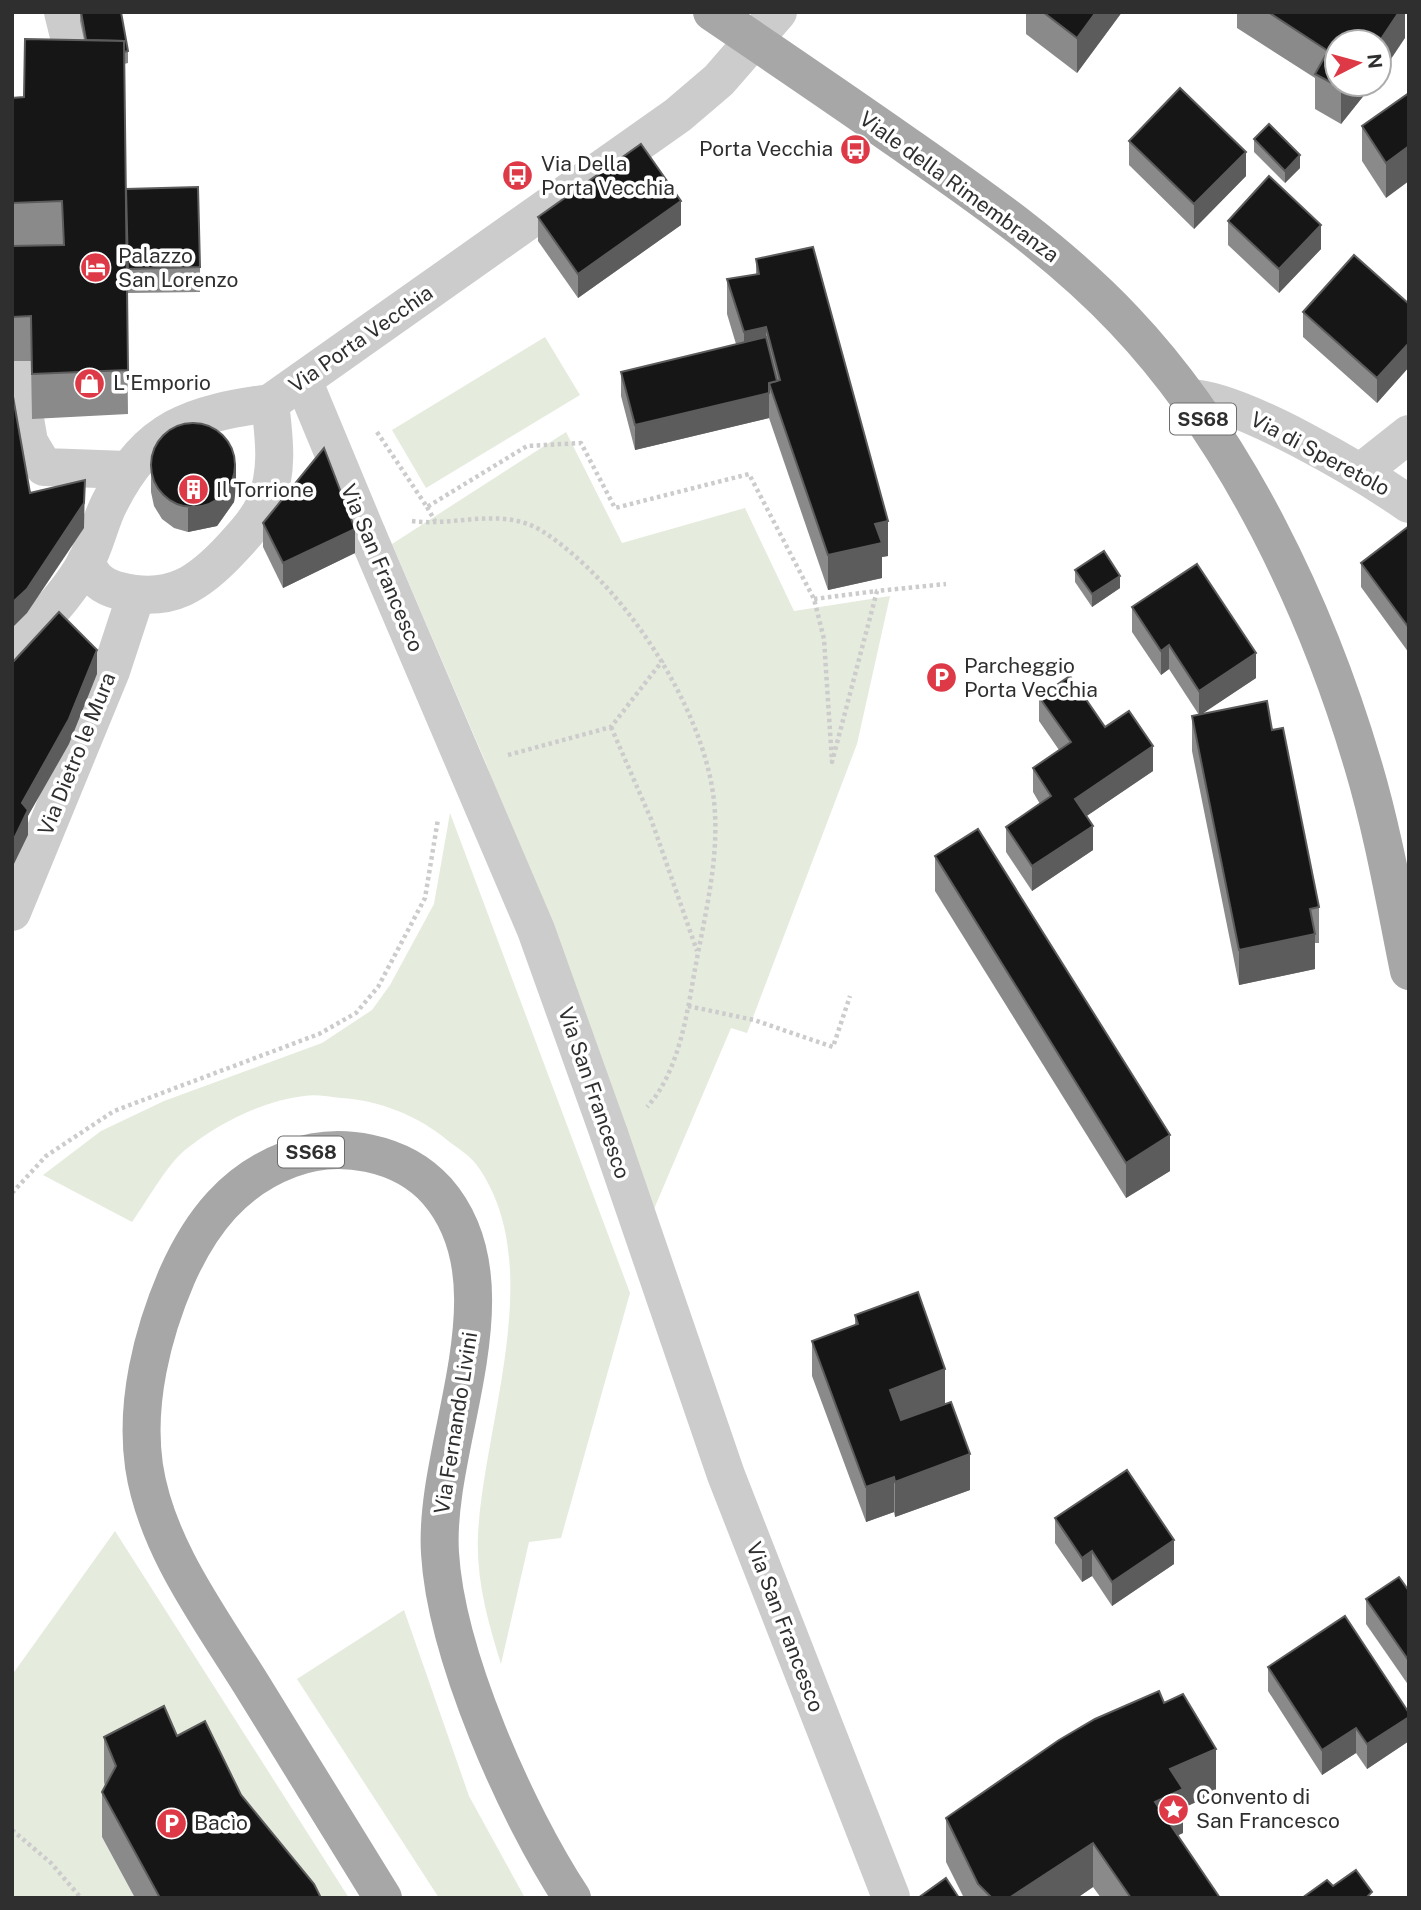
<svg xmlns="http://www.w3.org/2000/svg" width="1421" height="1910" viewBox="0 0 1421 1910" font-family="'Public Sans',sans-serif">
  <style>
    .green { fill: #e5ebdd }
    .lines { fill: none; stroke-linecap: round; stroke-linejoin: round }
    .path { stroke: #ccc; stroke-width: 4.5; stroke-dasharray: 3.5 3.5; stroke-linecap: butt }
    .minor { stroke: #ccc; stroke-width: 38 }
    .major { stroke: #a7a7a7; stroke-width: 38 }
    .minor-bridge { stroke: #ccc; stroke-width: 38 }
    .wall { fill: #8a8a8a }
    .shaded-wall { fill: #5c5c5c }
    .building { fill: #161616; stroke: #5c5c5c; stroke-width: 2 }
    .labels { text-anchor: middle; stroke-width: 7; stroke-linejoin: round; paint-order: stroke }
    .shield { fill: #fff; stroke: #6d6d6d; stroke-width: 2 }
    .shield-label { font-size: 19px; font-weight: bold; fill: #2f2f2f }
    .poi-label { font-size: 21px; fill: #2f2f2f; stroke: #fff; text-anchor: start }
    .street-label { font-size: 21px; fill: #2f2f2f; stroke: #fff }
  </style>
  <rect width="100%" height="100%" fill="#fff"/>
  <g class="green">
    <path d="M545,337L580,395L426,488L392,430Z"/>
    <path d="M566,432L622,543L745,508L794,611L890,596L857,744L747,1033L731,1028L654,1209L485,761L392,544Z"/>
    <path d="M450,813L630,1293L561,1538L529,1542L501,1664C488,1622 476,1580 478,1535C484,1421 549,1263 476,1164C469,1155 456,1147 447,1140C419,1116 378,1100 341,1098C330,1097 316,1094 304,1096C262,1101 218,1123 185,1150C166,1166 147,1201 132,1222L43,1175L101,1131L164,1101L322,1043L372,1010L390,985L434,904Z"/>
    <path d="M115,1531L349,1898H289L116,1810L102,1837L135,1898H12V1675Z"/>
    <path d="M404,1610L469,1796L525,1898H439L297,1679Z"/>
  </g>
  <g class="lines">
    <g class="path">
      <path d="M377,432L427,507L527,446L581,443L615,508L749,474L814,599L824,639L832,762L877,591L946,584"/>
      <path d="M427,507L435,521"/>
      <path d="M412,521C455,527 502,506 542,531C622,582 704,707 714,801C720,857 705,914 695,969C687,1014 679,1072 647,1107"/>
      <path d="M814,599L877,591"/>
      <path d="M611,727L651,819L697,951"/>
      <path d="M508,755L611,727L663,660"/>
      <path d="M688,1006L754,1020L833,1047L850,996"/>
      <path d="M12,1193L46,1156L114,1111L319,1034L356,1013L378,987L425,898L438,819"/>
      <path d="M12,1830L51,1863L81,1898"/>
    </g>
    <g class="minor">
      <path d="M63,12L76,65"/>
      <path d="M12,372H17L29,442L44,467L127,470"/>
      <path d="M303,380L367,534"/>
      <path d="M1189,398C1241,399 1364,473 1409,504"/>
      <path d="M1361,472L1409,434"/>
      <path d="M86,561C92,579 103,587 120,591C171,604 200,583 233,547C245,534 257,521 265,504C279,471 274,437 270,403"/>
      <path d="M12,654C37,625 68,595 86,562C96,543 100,521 110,502C148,427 191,414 270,403L678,115L719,80L778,12"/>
      <path d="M12,912L111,671L136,595"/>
      <path d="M609,1134L726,1475L891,1897"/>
    </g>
    <g class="major">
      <path d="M712,12C777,56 842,100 906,145C982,198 1060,252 1124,320C1237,439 1317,609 1363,765C1383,832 1395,902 1409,971"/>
      <path d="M383,1898C340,1828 296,1757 253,1687C211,1619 156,1547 144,1466C135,1403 152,1334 177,1276C201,1222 234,1180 290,1159C339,1140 402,1152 437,1191C520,1286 433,1443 440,1553C446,1655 516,1813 572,1898"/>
    </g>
    <path class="minor-bridge" d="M367,534L536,930L609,1134"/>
  </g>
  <g class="wall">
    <path d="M80,12H121L128,51V63L124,64L126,195L200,267V292L128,293L126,235L128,414L32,419L31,361H12V98L24,97L84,40L80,21Z"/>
    <path d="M1026,12H1122L1077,73L1026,34Z"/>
    <path d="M1237,12H1405V38L1337,84H1373L1341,124L1315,109V78L1237,28Z"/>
    <path d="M1409,93L1386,198L1362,161V126Z"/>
    <path d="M1254,139L1300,168L1285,183L1254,152Z"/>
    <path d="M1129,141L1246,176L1194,229L1129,165Z"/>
    <path d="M538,217L681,225L578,298L538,241Z"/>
    <path d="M1228,221L1321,249L1279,293L1228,245Z"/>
    <path d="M756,259L888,556L882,557V578L828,590L769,418L635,450L621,396V372L736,344L727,314V279L756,275Z"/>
    <path d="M1409,299V367L1377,403L1303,337V312L1406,302Z"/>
    <path d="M151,468L236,488L234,502L217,526L188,532L174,528L162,519L154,506L151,492Z"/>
    <path d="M263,523L355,553L283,588L263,547Z"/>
    <path d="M1409,526V653L1361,587V563Z"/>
    <path d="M1075,570L1120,588L1092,607L1075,582Z"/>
    <path d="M1132,607L1256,678L1201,714L1272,730L1319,907V943H1315V969L1239,985L1192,751V716L1199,715L1169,669L1161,675L1132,632Z"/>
    <path d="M1039,697L1105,727L1153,771L1086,816L1093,850L1032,891L1006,852V827L1040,804L1033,792V768L1059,750L1039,721Z"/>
    <path d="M935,856L1170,1171L1126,1198L935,891Z"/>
    <path d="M855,1315L945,1404L970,1490L895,1517L894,1512L866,1522L812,1376V1341L855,1325Z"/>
    <path d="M1055,1518L1174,1564L1112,1606L1092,1576L1082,1582L1055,1543Z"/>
    <path d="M1409,1591V1686L1366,1624V1599Z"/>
    <path d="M1268,1667L1409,1713V1741L1367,1769L1356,1753L1322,1775L1268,1691Z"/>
    <path d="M1164,1703L1216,1793L1183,1808V1833L1178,1835L1220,1898H1101L1093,1887L1077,1898H964L946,1862V1818Z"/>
    <path d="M177,1736L241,1795L321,1898H135L102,1837V1792L105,1786L104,1782V1737Z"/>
  </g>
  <g class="shaded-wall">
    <path d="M1096,12H1122L1077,73V38Z"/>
    <path d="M1399,12H1405V38L1379,77V42Z"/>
    <path d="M1344,84H1373L1341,124V88Z"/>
    <path d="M1409,146V181L1386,198V163Z"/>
    <path d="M1246,152V176L1194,229V204Z"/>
    <path d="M1300,155V168L1285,183V171Z"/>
    <path d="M681,201V225L578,298V274Z"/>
    <path d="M1321,225V249L1279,293V269Z"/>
    <path d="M766,327V362L744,367V332Z"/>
    <path d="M1409,343V367L1377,403V378Z"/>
    <path d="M769,393V418L635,450V425Z"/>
    <path d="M236,463V488L234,502L217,526L188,532V508Z"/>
    <path d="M85,480L84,528L27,613L12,628V603Z"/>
    <path d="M888,521V556L882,557V578L828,590V555L875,524Z"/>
    <path d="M355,529V553L283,588V563Z"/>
    <path d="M1120,576V588L1092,607V594Z"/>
    <path d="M1169,645V669L1161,675V651Z"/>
    <path d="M97,650V674L69,744L28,816V835L12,868V843L22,803Z"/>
    <path d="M1256,653V678L1199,716V691Z"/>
    <path d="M1153,746V771L1075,824V799Z"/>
    <path d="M1093,826V850L1032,891V866Z"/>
    <path d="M1315,934V969L1239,985V950Z"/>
    <path d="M1170,1135V1171L1126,1198V1163Z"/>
    <path d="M945,1369V1404L890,1425V1390Z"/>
    <path d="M970,1454V1490L895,1517V1482Z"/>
    <path d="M894,1477V1512L866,1522V1487Z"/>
    <path d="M1174,1540V1564L1112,1606V1582Z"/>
    <path d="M1092,1551V1576L1082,1582V1558Z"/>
    <path d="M1409,1717V1741L1367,1769V1744Z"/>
    <path d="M1356,1728V1753L1322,1775V1750Z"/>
    <path d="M1216,1749V1793L1183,1808V1833L1155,1846V1802L1170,1769Z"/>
    <path d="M1093,1843V1887L1077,1898H1009Z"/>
  </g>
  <g class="building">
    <path d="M81,12H121L128,51L124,52V41L86,40Z"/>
    <path d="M1043,12H1096L1077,38Z"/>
    <path d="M1268,12H1399L1379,42H1337V84H1344L1341,88L1315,74L1328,51Z"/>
    <path d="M25,39L124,41L128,370L32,374L31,316L12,317V246L64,245L62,201L12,203V98L24,97Z"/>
    <path d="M1180,88L1246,152L1194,204L1129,141Z"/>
    <path d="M1409,93V146L1386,163L1362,126Z"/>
    <path d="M1269,124L1300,155L1285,171L1254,139Z"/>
    <path d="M641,144L681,201L578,274L538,217Z"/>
    <path d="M1269,176L1321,225L1279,269L1228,221Z"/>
    <path d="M198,187L200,267L128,269L126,189Z"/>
    <path d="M813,247L888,521L875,524L882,543L828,555L769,383L780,380L766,327L744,332L727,279L759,274L756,259Z"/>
    <path d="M1354,255L1409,304V343L1377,378L1303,312Z"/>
    <path d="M766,337L777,381L769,383V393L635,425L621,372Z"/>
    <path d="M12,391L30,493L85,480L84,503L27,589L12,603Z"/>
    <circle cx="193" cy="465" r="42"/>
    <path d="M324,448L355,529L283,563L263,523Z"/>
    <path d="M1409,526V628L1361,563Z"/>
    <path d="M1104,551L1120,576L1092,594L1075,570Z"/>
    <path d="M1197,564L1256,653L1199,691L1169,645L1161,651L1132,607Z"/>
    <path d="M59,612L97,650L69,719L22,803L28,810L12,843V663Z"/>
    <path d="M1070,676L1105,727L1129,711L1153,746L1075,799L1093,826L1032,866L1006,827L1051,796L1033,768L1071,742L1039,697Z"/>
    <path d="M1267,701L1272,730L1283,728L1319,907L1310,909L1315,934L1239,950L1192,716Z"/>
    <path d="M978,829L1170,1135L1126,1163L935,856Z"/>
    <path d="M918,1292L945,1369L890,1390L901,1420L951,1402L970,1454L895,1482L894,1477L866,1487L812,1341L858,1324L855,1315Z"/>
    <path d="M1127,1470L1174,1540L1112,1582L1092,1551L1082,1558L1055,1518Z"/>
    <path d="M1399,1577L1409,1591V1661L1366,1599Z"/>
    <path d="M1345,1616L1409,1713V1717L1367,1744L1356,1728L1322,1750L1268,1667Z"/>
    <path d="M1159,1691L1164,1703L1183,1694L1216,1749L1170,1769L1183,1789L1155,1802L1220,1898H1131L1093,1843L1009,1898H992L978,1884L946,1818L1059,1740L1095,1719Z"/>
    <path d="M164,1706L177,1736L205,1721L241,1795L314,1884L321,1898H160L102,1792L116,1766L104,1737Z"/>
    <path d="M1356,1870L1372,1892L1366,1898H1302L1327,1880L1333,1886Z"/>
    <path d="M946,1878L959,1898H918Z"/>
  </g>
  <defs>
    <symbol id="bus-disc" viewBox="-11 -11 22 22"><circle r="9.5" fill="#de3946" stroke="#fff"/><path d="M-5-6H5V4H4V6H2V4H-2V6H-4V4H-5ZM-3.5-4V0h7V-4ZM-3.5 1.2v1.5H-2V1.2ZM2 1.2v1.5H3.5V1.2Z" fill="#fff"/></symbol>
    <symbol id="hotel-disc" viewBox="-11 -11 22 22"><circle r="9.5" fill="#de3946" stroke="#fff"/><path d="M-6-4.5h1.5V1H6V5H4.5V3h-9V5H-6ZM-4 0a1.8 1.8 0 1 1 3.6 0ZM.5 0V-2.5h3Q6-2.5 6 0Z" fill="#fff"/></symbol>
    <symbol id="shop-disc" viewBox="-11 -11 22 22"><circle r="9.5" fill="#de3946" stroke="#fff"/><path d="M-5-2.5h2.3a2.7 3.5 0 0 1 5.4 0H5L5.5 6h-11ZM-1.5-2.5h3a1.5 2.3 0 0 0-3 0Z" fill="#fff"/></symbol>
    <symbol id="building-disc" viewBox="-11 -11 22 22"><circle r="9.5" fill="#de3946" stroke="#fff"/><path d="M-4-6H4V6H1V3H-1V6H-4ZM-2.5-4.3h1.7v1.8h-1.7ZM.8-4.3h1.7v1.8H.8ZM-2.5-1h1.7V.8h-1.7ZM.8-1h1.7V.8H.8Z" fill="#fff"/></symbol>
    <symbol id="parking-disc" viewBox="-11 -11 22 22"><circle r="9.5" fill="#de3946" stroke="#fff"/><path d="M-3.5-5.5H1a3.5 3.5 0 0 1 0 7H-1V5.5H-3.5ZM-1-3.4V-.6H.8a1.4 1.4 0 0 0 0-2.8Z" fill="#fff"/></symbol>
    <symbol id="sight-disc" viewBox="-11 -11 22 22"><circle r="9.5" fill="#de3946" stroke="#fff"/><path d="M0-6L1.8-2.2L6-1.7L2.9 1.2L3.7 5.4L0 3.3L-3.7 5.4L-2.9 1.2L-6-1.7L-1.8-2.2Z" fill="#fff"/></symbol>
  </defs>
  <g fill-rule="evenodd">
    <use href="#bus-disc" x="838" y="132" width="35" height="35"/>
    <use href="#bus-disc" x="500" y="158" width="35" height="35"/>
    <use href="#hotel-disc" x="78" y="250" width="35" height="35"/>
    <use href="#shop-disc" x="72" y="366" width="35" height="35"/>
    <use href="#building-disc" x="176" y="472" width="35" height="35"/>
    <use href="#parking-disc" x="924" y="660" width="35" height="35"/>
    <use href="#sight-disc" x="1156" y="1792" width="35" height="35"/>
    <use href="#parking-disc" x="154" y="1806" width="35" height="35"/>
  </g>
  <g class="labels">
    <g class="shield">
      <rect x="1170" y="403.5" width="66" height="31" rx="5"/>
      <rect x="278" y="1136.5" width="66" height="31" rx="5"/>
    </g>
    <g class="shield-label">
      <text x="1203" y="426">SS68</text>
      <text x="311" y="1159">SS68</text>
    </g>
    <g class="poi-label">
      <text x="833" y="156" text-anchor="end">Porta Vecchia</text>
      <text x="541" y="171">Via Della<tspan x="541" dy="24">Porta Vecchia</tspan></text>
      <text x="118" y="263">Palazzo<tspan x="118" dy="24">San Lorenzo</tspan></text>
      <text x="113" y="390">L'Emporio</text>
      <text x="216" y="497">Il Torrione</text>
      <text x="964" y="673">Parcheggio<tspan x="964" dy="24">Porta Vecchia</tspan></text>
      <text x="1196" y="1804">Convento di<tspan x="1196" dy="24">San Francesco</tspan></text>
      <text x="194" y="1830">Bacìo</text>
    </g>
    <g class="street-label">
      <text transform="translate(959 187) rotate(36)" y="7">Viale della Rimembranza</text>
      <text transform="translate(361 339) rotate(-35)" y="7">Via Porta Vecchia</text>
      <text transform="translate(1320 454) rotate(28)" y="7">Via di Speretolo</text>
      <text transform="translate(382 568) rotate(67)" y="7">Via San Francesco</text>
      <text transform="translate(77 754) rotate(-68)" y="7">Via Dietro le Mura</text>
      <text transform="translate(594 1093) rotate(71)" y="7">Via San Francesco</text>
      <text transform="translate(456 1423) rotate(-81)" y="7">Via Fernando Livini</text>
      <text transform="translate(785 1627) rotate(69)" y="7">Via San Francesco</text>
    </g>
  </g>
  <rect width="1421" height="1910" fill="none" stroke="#2f2f2f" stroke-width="28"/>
  <g transform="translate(1358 63) rotate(84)"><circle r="33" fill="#ffffff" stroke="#acacac" stroke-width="2"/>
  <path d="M0-5L12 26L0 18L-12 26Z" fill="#de3946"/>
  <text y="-10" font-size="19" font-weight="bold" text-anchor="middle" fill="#2f2f2f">N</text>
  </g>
</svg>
